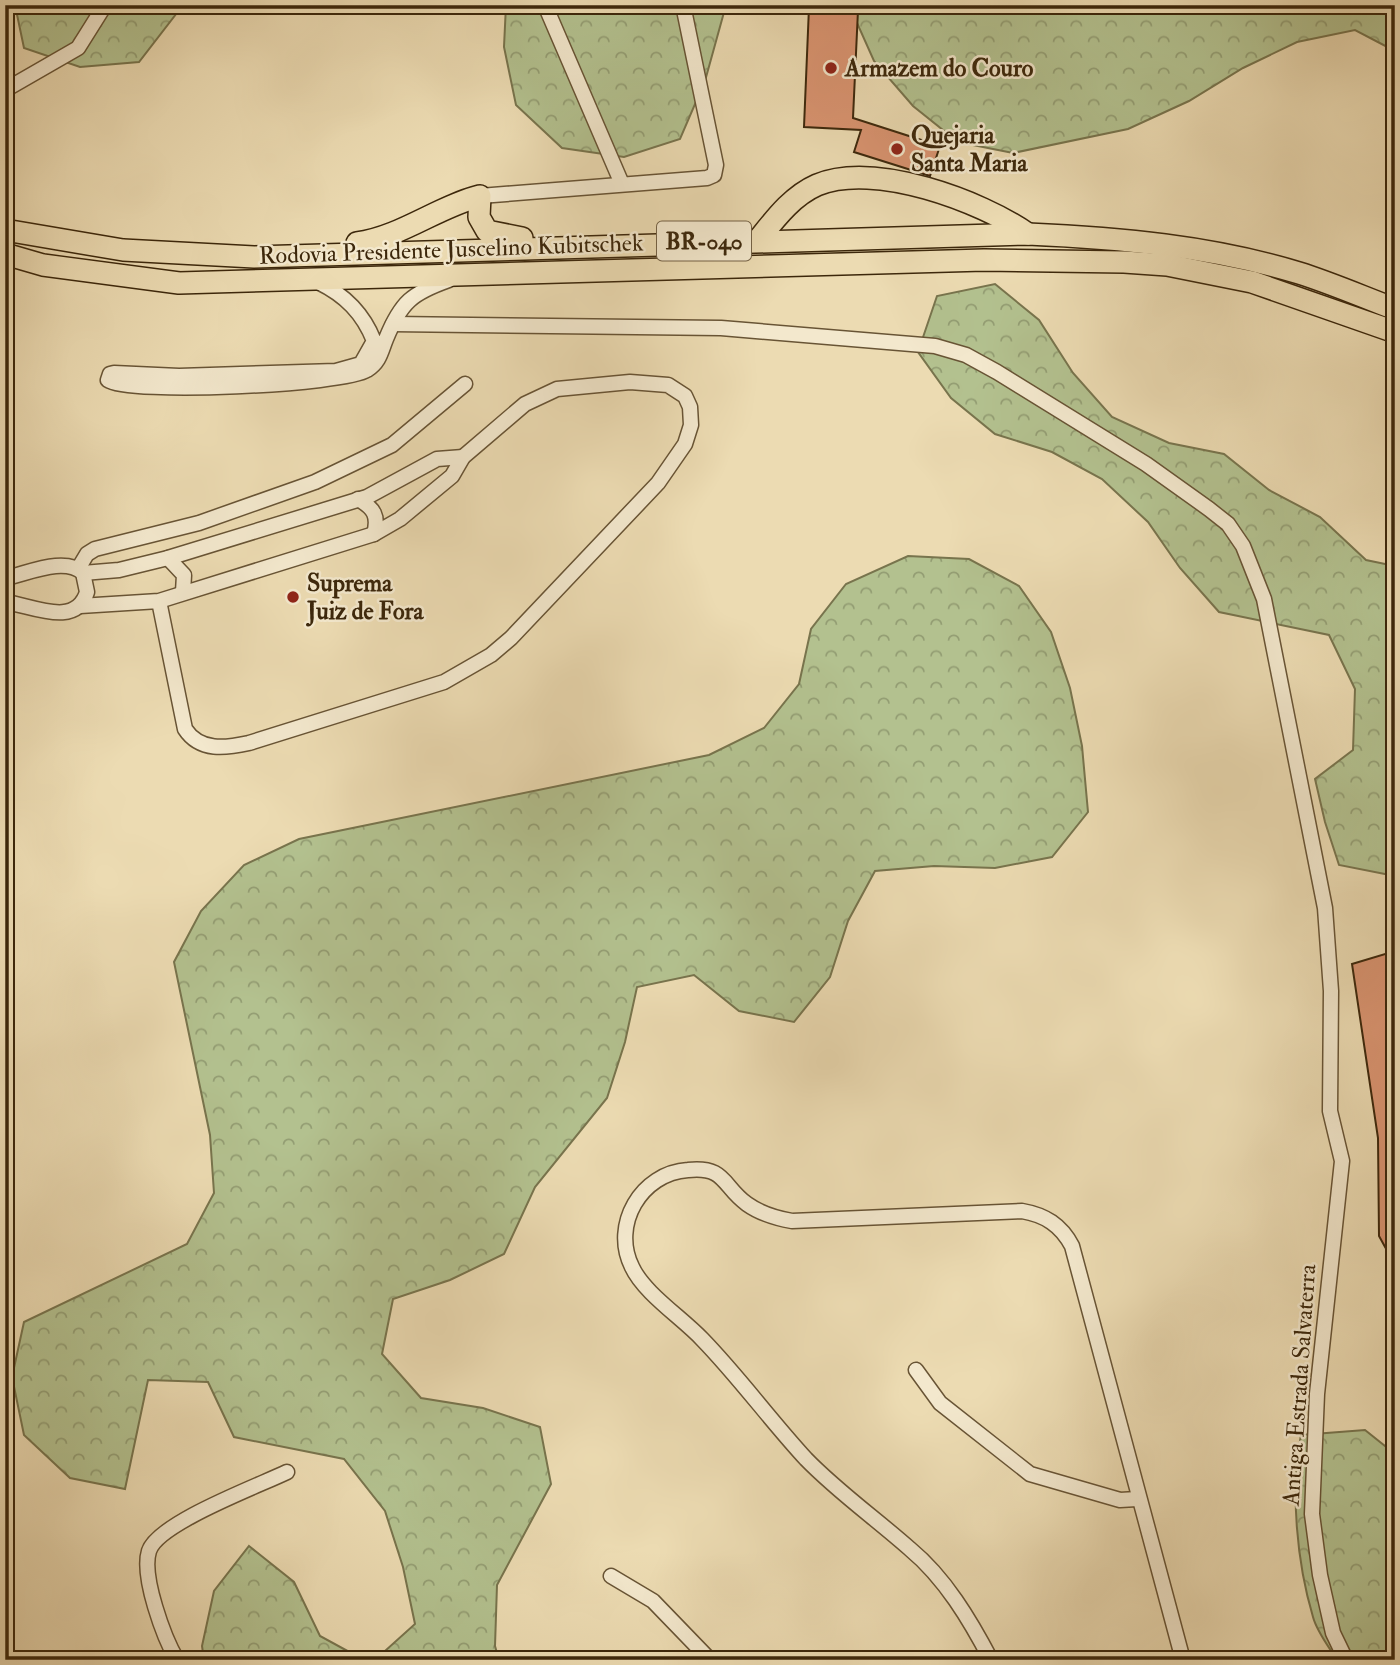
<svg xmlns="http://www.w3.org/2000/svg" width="1400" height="1665" viewBox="0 0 1400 1665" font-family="'IM FELL Double Pica',serif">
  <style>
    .forest { fill: url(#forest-crowns); stroke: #78744d; stroke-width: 2 }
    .building { fill: #da9471; stroke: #3c270b; stroke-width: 2 }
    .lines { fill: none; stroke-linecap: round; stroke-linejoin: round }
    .minor-casing { stroke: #685435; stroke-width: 17 }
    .highway-casing { stroke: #3c270b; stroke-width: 24 }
    .minor { stroke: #f3e8cd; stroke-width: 14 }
    .highway { stroke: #ecdbb2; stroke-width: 21 }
    .poi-dot { fill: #8f2418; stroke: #f3e8cd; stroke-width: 2.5 }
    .labels { text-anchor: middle; stroke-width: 5; stroke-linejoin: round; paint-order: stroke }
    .shield { fill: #f3e8cd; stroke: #736145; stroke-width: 2 }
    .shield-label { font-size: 23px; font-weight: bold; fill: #3c270b }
    .poi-label { font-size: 24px; font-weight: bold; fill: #3c270b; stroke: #f3e8cd; text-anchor: start }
    .street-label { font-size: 24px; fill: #3c270b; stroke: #f3e8cd }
  </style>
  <defs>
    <pattern id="forest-crowns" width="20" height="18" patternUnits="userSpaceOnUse" patternTransform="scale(1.75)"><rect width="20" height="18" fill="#b3c18f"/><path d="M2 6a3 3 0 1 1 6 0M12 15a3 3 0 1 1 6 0" fill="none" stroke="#939d73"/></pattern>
  </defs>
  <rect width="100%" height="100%" fill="#ecdbb2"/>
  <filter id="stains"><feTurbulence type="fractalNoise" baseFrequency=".00286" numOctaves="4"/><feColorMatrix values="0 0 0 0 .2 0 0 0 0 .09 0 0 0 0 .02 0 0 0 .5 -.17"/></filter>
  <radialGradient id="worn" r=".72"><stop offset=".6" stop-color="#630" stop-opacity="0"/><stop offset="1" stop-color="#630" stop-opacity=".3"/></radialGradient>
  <g class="forest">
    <path d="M15,5H183L139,62L80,67L24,48Z"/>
    <path d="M506,5H726L705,81L680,139L624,157L562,148L516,105L504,47Z"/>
    <path d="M849,5H1395V51L1355,30L1297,42L1243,68L1189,101L1128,129L1013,153L958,142L913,106L874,61Z"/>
    <path d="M995,284L1039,320L1073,373L1112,417L1169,443L1224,454L1269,490L1320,517L1366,560L1395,566V876L1339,865L1325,822L1315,779L1353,750L1355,689L1329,635L1219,612L1180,568L1148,522L1102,479L1052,452L995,434L951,398L918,352L937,296Z"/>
    <path d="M908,556L969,559L1019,586L1051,632L1070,688L1082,746L1088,812L1052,857L995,868L934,866L875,871L848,921L830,977L794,1022L739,1011L694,975L637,987L625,1042L607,1098L535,1187L504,1254L450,1280L393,1299L382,1354L421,1398L483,1408L540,1427L551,1484L497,1585L495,1646L499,1660H375L415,1624L403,1567L385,1511L344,1459L234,1437L208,1382L148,1380L125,1489L70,1478L24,1435L12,1377L24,1322L187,1244L214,1193L210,1135L174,962L201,911L244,865L299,839L709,755L764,728L799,684L811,629L846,584Z"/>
    <path d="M1365,1430L1395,1454V1660H1337C1329,1647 1317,1632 1313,1617C1297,1563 1290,1492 1301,1435Z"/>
    <path d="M249,1546L294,1582L320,1636L364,1660H204L202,1646L214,1591Z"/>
  </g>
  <g class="building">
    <path d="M809,7L858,10L853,118L940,146L930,176L854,152L861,130L804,127Z"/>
    <path d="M1395,951V1265L1379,1236L1378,1138L1352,964Z"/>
  </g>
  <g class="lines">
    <defs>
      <g id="minor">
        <path d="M545,5L622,184"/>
        <path d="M5,90L78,48L105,5"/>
        <path d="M480,196L707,178L714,175L716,165L683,5"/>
        <path d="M318,282C345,295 363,313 374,341L361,364L336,371L179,376L114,373L110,374L108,380C129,395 344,385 367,370C380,362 381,351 386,339C401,302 412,293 449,280"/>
        <path d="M393,324L721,328L935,346L966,355L997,372L1146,464L1209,509L1228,524L1243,546L1264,599L1325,908L1331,991L1330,1111L1342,1161L1317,1394L1312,1514L1320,1575L1333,1633L1346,1660"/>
        <path d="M358,499C374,508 379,516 374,534"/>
        <path d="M168,558L184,575L183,592"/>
        <path d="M78,569L87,554L95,549L199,523L315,482L392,445L465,384"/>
        <path d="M83,573L119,570L168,558L367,497L437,459L463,457"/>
        <path d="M5,578C27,574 64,556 83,573L87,592C76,629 31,605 5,602"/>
        <path d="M80,606L159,601L374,534L400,519L452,476L463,457L525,404L557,389L630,382L668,385L685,396L690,407L691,425L685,444L658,483L511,638L491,655L444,682L249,743C226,748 200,752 185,729L159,601"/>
        <path d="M916,1370L940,1403L1030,1474L1120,1500L1137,1499"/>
        <path d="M611,1576L653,1601L710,1660"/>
        <path d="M177,1660C164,1638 141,1576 149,1551C158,1523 258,1486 287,1472"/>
        <path d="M991,1660C970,1620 945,1578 910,1549C875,1518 838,1492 806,1459C770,1420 739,1377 702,1339C681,1317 644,1293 632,1267C611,1225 641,1173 688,1170C726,1166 722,1186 747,1204C761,1214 775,1218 792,1221L1022,1211C1045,1215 1061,1225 1072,1246L1183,1660"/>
      </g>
      <g id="highway">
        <path d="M5,230L123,250L254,257L1028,234C1119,238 1211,246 1299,273C1331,283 1363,297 1395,309"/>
        <path d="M758,240C775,219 792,196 817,185C874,161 981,201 1028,234"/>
        <path d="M357,243C401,237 437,207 480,196L479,217L487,231L522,238"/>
        <path d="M5,254L43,265L179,283L984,260L1124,262L1167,265L1252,282L1395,332"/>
      </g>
    </defs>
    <use href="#minor" class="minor-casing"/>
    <use href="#highway" class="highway-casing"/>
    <use href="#minor" class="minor"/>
    <use href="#highway" class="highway"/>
  </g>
  <g class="poi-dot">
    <circle cx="831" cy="68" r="7"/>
    <circle cx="897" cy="149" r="7"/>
    <circle cx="293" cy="597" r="7"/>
  </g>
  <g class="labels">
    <rect class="shield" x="657" y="221.5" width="94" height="39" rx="5"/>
    <g class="shield-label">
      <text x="704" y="249">BR-040</text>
    </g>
    <g class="poi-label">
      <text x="845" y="76">Armazem do Couro</text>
      <text x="911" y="143">Quejaria<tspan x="911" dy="28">Santa Maria</tspan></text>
      <text x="307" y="591">Suprema<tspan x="307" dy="28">Juiz de Fora</tspan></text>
    </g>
    <g class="street-label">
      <text transform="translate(451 249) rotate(-2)" y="8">Rodovia Presidente Juscelino Kubitschek</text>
      <text transform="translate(1299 1385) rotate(-86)" y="8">Antiga Estrada Salvaterra</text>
    </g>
  </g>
  <rect width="1400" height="1665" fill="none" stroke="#ecdbb2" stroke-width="28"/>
  <rect x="7" y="7" width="1386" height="1651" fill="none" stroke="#3c270b" stroke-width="3.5"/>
  <rect x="14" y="14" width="1372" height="1637" fill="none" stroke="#3c270b" stroke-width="2"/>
  <rect width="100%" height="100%" filter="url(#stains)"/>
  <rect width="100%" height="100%" fill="url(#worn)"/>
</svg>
